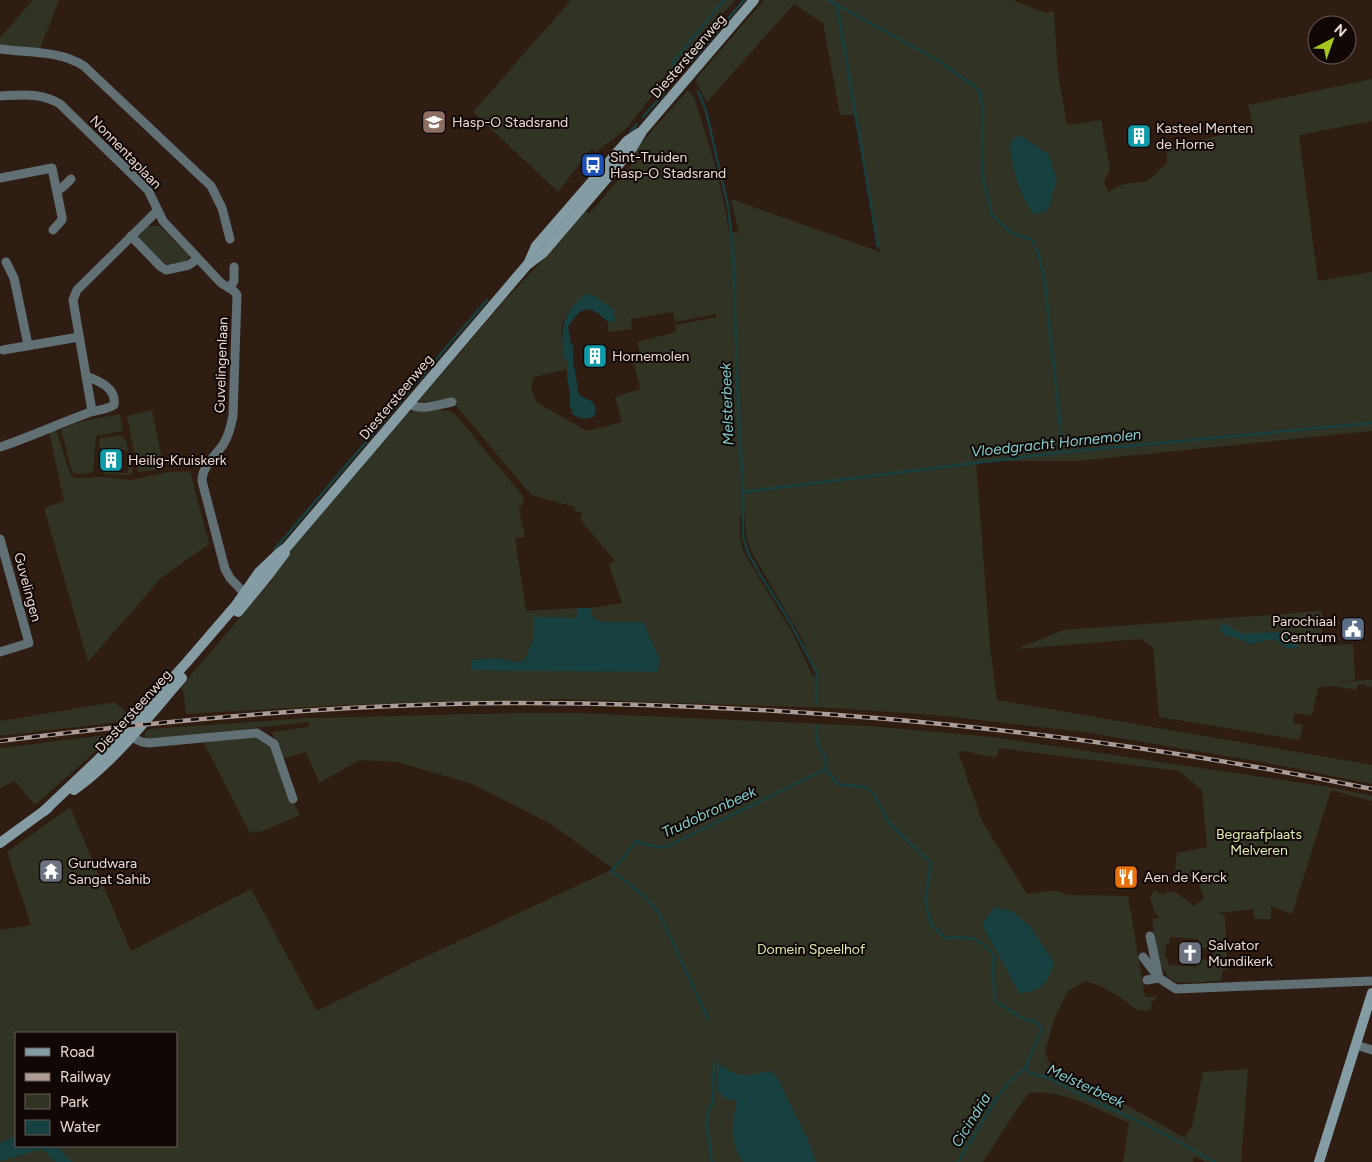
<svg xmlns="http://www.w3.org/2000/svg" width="1372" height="1162" viewBox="0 0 1372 1162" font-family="Figtree,sans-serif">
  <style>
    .green { fill: #313424; fill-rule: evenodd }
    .water { fill: #174041 }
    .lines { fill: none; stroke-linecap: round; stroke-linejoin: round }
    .stream { stroke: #174041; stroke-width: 2.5 }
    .minor { stroke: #607075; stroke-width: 9 }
    .secondary { stroke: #849da5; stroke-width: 10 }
    .rail-casing { stroke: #ab9c95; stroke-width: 4.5 }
    .rail { stroke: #110805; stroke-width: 2.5; stroke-dasharray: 8; stroke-linecap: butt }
    .labels { text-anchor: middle; stroke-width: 4; stroke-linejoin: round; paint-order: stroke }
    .street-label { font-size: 14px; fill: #eaddd7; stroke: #110805 }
    .poi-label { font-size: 14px; fill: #eaddd7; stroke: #110805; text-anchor: start }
    .park-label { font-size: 14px; fill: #e0ebb2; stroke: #110805 }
    .water-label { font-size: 15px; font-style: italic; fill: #82ced0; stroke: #110805 }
  </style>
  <rect width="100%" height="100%" fill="#2f1c13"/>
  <g class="green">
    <path d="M33,0H59L40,49L0,45V38Z"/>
    <path d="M571,0H735L664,81L625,130L596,152L591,149L558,192L473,112Z"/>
    <path d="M764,0H1013L1045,13L1054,11L1058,75L1067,125L1101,120L1110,169L1104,181L1108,192L1118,186L1128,183L1145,182L1156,174L1167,163C1166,155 1166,152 1173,147L1236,131L1238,125L1252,123L1248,105L1372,79V121L1299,135L1318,281L1372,272V431L1077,461H976L990,646L997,700L1372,765V784L1268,763L1083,732L935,715L832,708L561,699L342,705L186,714L183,690L180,688L272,580L270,577L284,559L405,415L416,409H433L449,411L456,415L523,496L524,499L519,510L525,537L515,538L526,611L577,608L578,618L533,617V639L524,661L513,662L497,658L471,660V670L657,671L643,622H600L593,617L591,608L622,603L609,565L614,560L580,519L583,513L574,511L575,507L531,495L454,403L418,401L507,298L551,251L584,210L589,214L638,157L633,152L688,90C697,98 696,106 700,117C713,155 723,193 729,232L739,233L731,199L880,252L854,115H840L823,23L794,4L707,102L695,80ZM593,295L612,322H608V332L632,329L631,319L673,312L675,322L716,314L717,317L675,325L676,332L637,342L642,359L633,361L640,389L615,397L622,422L587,431L536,402L531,388L534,377L572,368C565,351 553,327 570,312C577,305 586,301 593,295ZM745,515L746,536L751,551L801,637L817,676L812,675L792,632L744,553L740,537V516Z"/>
    <path d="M148,226H160L189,256L188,260C168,277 150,250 138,237Z"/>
    <path d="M152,410L164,469L138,472L127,416Z"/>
    <path d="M120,414L123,431L96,436L93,473L76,474L71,469L61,429L80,422Z"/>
    <path d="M56,429L70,474L74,478L103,477L131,480L169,472L190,471L209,544L161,578L88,662L44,508L64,501L49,432Z"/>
    <path d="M120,435L126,440L133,473L129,475L103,474V472L127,473L131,462L127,450L99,448L100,438Z"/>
    <path d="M1322,611V646L1353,644L1355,680L1339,682L1372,680V687L1366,686V684L1358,685L1356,690L1335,686L1318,687L1312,716L1295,713L1293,723L1303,725L1300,740L1159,717L1153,647L1140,639L1017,649L1063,630Z"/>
    <path d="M115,702L129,715L128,721L0,736V721Z"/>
    <path d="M521,713H578L869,726L993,737L1329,787L1372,796V801L1331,790L1292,914L1271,906V919H1254L1253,909L1218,913L1225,916L1227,970L1222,971L1221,980L1218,981C1206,981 1192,984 1179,982C1157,980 1155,936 1152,919L1159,918L1154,911L1150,897L1154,890L1163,895L1168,892L1177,893L1194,906L1204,898L1198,881L1177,873L1175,867L1177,853L1207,847L1202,790L1179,771L999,748L997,757C984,757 972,751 959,751V754L982,821L1027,894C1041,894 1054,886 1067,895L1128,896L1145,997H1157L1151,1003L1152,1008L1146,1011L1137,1010L1120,997L1100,986L1086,981L1068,991L1054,1019L1045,1052L1049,1062L1078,1081L1143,1114L1185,1138L1192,1126L1203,1072L1248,1069L1241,1162H1206L1194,1156L1193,1162H1123L1129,1123C1098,1110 1063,1089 1029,1093L1019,1106L983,1162H0V930L31,925L7,852L70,807L131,951L251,889L317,1011L412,963L613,869L551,824L472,784L397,762L360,760L319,783L306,752L282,759L272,732L309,727V722L149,739L144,735L149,729L309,718ZM1170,937L1198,939L1199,948L1214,949L1213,960L1198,959L1197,967L1168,965V959L1165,958L1166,944H1169ZM16,1033H176V1146H16Z"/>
    <path d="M115,734L35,805L15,781L0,788V748Z"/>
    <path d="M266,734L292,799L300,815L263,831L250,833L204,743Z"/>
  </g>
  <g class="water">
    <path d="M1021,136L1049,155L1057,181L1052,194L1050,205L1046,211L1033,214C1018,190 1013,172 1010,144L1015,137Z"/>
    <path d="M586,294L593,295L613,309L615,320L612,322H608C590,305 582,304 568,327L571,344L573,346V360L579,395L593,402L596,409L594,417L583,419L573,415L570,406V394L567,377V359L564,358C563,340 559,327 570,311C575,304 578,299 586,294Z"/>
    <path d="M577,608H591L593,617L600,622H643L660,661L657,672L471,670V660L497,658L513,662L524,661L533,639V617L577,618Z"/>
    <path d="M1224,624L1242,634L1281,632L1298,643L1296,648H1287L1274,639L1249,644C1240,638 1231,637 1221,633L1220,628Z"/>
    <path d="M995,907L1011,911L1029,925L1054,962C1047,985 1043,989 1020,994L982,925Z"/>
    <path d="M717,1063C741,1079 743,1077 770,1071L777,1077L807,1138L816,1162H743C730,1142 731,1123 737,1101L724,1098L718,1090Z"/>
    <path d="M16,1136V1146H57L72,1162H56L42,1149L0,1161V1143Z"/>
  </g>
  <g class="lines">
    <g class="stream">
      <path d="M828,0L939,61L979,90L983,110L982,173L992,215L1010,232L1032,240L1035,245"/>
      <path d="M837,6L878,246"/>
      <path d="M692,61L744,0"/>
      <path d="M674,68L673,62L724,0"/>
      <path d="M698,91L706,111L728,206L733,251L738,405L743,492V536L748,553L761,576L787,617L817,673L816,702"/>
      <path d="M643,117L665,92"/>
      <path d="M630,132L637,124"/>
      <path d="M1037,249L1044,276L1063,452"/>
      <path d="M403,398L487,300"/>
      <path d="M743,492L1063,452L1372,423"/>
      <path d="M274,550L401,401"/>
      <path d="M816,726L818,746L825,756L826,769L837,784L865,787L873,793L889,823L931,863L925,900L931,925L945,938C973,937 975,934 994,956L993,972L995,1001L1022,1018L1036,1022L1042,1029L1025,1068L1030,1073L1051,1079L1089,1099L1151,1127L1215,1162"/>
      <path d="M708,1019L660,915C647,896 630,884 611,871L626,855L636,841L648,845L664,848L826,769"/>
      <path d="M712,1162L707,1126V1115L713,1102L714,1062"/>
      <path d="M958,1162L996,1099L1009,1082L1025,1068"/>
    </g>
    <g class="minor">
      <path d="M0,49C27,53 60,50 84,66L211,186L222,208L230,239"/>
      <path d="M0,96C21,95 41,92 60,104L148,190L163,221L221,283L234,291L237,295L233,416C231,426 229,435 224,443C216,456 202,465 202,481L225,569L230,578L248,597"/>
      <path d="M0,178L52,168L62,217V220L53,230"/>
      <path d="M57,191L64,186L71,179"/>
      <path d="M131,236L160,266L166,270L189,265L197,259"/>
      <path d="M6,262L14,278L28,345"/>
      <path d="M230,287L234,281V267"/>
      <path d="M3,350L79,337"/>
      <path d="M408,404C423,411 437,405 452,402"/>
      <path d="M92,411L73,300L77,290L157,211"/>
      <path d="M0,447C30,437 58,424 88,413C96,410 106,410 114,405C117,388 99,381 86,376"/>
      <path d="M0,539L29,643L0,652"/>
      <path d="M131,737L142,742L149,743L257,733L274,744L293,799"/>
      <path d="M1143,957L1159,978L1176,989L1372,981"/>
      <path d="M1147,980L1159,978L1150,936"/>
      <path d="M1356,1045L1372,1050"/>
    </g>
    <g class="secondary">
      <path d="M529,262L536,246L627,141L639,133"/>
      <path d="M238,612L266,578L285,553"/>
      <path d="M74,790C116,760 148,717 182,678"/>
      <path d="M44,811L103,755L187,662L236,605L259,572L279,553L287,547L527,265L543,253L631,150L643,130L754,0"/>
      <path d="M0,843L48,808"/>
      <path d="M1319,1162L1372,993"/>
    </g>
    <defs>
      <path id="rail" d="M0,741C174,719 350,703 525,703C810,704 1093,732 1372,789"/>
    </defs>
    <use href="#rail" class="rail-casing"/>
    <use href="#rail" class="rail"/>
  </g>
  <defs>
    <symbol id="school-square" viewBox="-11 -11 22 22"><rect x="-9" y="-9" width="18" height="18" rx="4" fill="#8d6e63" stroke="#110805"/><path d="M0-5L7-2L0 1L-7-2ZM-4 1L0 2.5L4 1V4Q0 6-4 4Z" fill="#fff"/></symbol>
    <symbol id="building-square" viewBox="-11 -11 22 22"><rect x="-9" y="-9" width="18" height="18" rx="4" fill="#0f9aa8" stroke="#110805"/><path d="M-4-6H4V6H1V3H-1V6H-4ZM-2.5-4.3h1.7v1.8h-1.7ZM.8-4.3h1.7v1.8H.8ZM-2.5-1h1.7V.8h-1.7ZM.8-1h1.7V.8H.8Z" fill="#fff"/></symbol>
    <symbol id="bus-square" viewBox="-11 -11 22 22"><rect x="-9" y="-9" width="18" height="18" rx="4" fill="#1a4fb4" stroke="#110805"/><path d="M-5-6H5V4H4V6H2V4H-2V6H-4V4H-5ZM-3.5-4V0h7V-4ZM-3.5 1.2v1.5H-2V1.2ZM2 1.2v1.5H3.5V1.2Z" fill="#fff"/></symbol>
    <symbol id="civic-square" viewBox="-11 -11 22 22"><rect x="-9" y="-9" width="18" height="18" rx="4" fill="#5c6f8a" stroke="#110805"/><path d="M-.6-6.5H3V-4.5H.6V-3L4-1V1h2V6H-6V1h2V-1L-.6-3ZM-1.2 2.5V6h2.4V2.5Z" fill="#fff"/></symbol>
    <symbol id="temple-square" viewBox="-11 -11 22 22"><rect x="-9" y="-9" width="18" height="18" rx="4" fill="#6b7280" stroke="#110805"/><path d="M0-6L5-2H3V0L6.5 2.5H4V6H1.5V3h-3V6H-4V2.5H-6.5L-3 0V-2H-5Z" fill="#fff"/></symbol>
    <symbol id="restaurant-square" viewBox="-11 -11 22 22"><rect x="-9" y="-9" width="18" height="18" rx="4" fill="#e8710a" stroke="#110805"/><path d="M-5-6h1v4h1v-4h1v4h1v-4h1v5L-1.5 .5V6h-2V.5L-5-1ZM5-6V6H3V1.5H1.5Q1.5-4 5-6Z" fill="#fff"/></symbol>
    <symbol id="church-square" viewBox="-11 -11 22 22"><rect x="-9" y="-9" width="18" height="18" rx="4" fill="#6b7280" stroke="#110805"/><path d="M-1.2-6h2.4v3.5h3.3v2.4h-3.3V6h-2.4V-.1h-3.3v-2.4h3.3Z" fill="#fff"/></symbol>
  </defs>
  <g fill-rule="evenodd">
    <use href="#school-square" x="420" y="108" width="28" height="28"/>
    <use href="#building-square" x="1125" y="122" width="28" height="28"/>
    <use href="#bus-square" x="579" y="151" width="28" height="28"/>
    <use href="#building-square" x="581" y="342" width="28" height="28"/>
    <use href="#building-square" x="97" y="446" width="28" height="28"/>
    <use href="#civic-square" x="1339" y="615" width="28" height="28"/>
    <use href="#temple-square" x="37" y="857" width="28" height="28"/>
    <use href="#restaurant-square" x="1112" y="863" width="28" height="28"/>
    <use href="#church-square" x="1176" y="939" width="28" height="28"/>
  </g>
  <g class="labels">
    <g class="street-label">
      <text transform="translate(688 56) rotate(-49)" y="5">Diestersteenweg</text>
      <text transform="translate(126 152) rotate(46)" y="5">Nonnentaplaan</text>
      <text transform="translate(221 365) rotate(-88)" y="5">Guvelingenlaan</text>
      <text transform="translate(396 397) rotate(-50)" y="5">Diestersteenweg</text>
      <text transform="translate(28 587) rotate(75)" y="5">Guvelingen</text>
      <text transform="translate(133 711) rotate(-48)" y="5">Diestersteenweg</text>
    </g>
    <g class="poi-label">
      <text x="452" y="127">Hasp-O Stadsrand</text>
      <text x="1156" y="133">Kasteel Menten<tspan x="1156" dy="16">de Horne</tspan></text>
      <text x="610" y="162">Sint-Truiden<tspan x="610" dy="16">Hasp-O Stadsrand</tspan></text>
      <text x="612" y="361">Hornemolen</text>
      <text x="128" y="465">Heilig-Kruiskerk</text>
      <text x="1336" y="626" text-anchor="end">Parochiaal<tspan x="1336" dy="16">Centrum</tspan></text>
      <text x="68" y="868">Gurudwara<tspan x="68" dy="16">Sangat Sahib</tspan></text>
      <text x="1144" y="882">Aen de Kerck</text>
      <text x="1208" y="950">Salvator<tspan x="1208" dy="16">Mundikerk</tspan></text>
    </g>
    <g class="park-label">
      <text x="1259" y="839">Begraafplaats<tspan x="1259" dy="16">Melveren</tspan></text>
      <text x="811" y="954">Domein Speelhof</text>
    </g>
    <g class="water-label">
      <text transform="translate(727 404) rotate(-92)" y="5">Melsterbeek</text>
      <text transform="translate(1056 443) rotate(-6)" y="5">Vloedgracht Hornemolen</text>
      <text transform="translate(709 812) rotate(-25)" y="5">Trudobronbeek</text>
      <text transform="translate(1086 1086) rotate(25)" y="5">Melsterbeek</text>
      <text transform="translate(971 1120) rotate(-58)" y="5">Cicindria</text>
    </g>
  </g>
  <rect x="15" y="1032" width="162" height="115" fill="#110805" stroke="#685d59"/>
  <rect x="25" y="1048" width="25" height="8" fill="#849da5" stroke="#685d59"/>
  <text x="60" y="1057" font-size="15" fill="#eaddd7">Road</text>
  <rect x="25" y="1073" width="25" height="8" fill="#ab9c95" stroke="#685d59"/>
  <text x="60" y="1082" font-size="15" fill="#eaddd7">Railway</text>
  <rect x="25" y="1094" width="25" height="15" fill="#313424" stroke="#685d59"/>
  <text x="60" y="1107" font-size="15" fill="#eaddd7">Park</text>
  <rect x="25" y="1120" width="25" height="15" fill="#174041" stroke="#685d59"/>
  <text x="60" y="1132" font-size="15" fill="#eaddd7">Water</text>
  <g transform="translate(1332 40) rotate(41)"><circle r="24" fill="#110805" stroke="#685d59"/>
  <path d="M0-4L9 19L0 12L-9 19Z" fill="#a7c71e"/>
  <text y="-8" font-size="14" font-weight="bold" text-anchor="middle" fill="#eaddd7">N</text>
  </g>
</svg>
